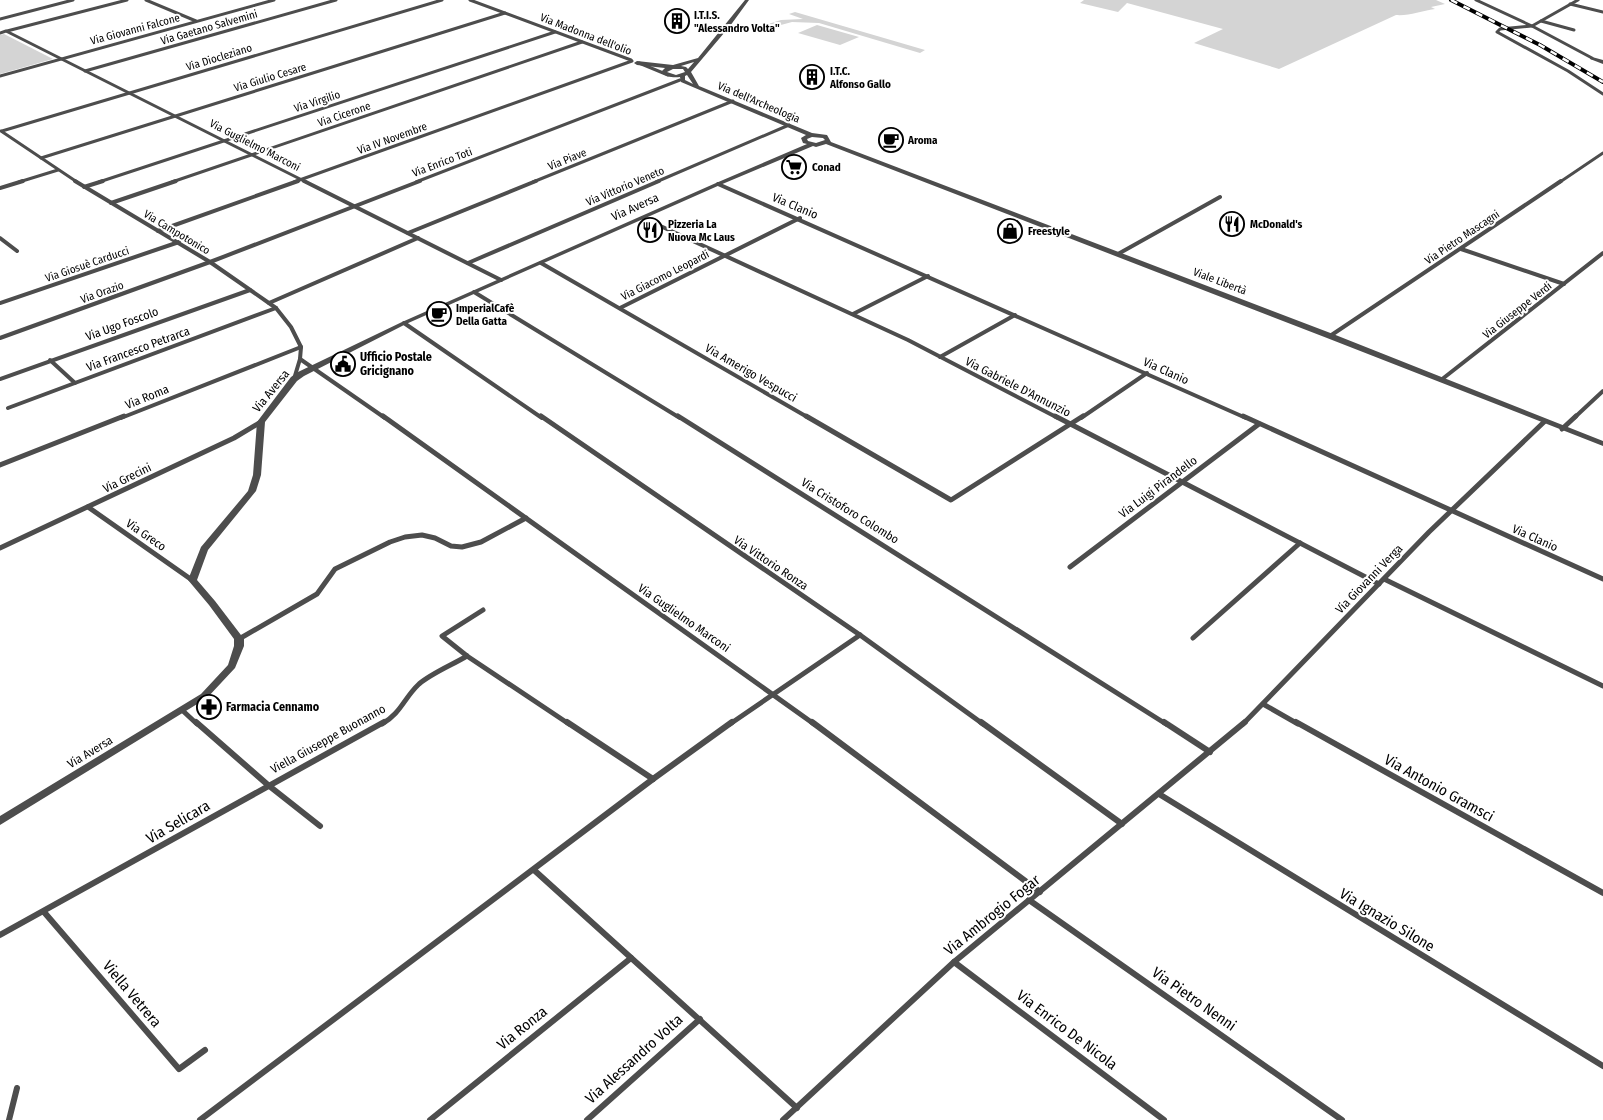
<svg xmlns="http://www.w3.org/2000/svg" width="1603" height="1120" viewBox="0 0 1603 1120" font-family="'Fira Sans Condensed',sans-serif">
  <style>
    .green { fill: #d4d4d4 }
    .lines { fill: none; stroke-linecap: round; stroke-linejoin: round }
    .minor-far3 { stroke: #4d4d4d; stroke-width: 3 }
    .minor-far2 { stroke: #4d4d4d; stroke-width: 4 }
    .minor-far1 { stroke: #4d4d4d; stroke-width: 5 }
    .minor { stroke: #4d4d4d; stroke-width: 6 }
    .tertiary { fill: #4d4d4d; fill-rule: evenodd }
    .rail-casing { stroke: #000; stroke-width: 4 }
    .rail { stroke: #fff; stroke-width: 2.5; stroke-dasharray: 7; stroke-linecap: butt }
    .labels { text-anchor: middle; stroke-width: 4; stroke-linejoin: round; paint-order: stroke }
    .far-poi-label { font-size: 11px; font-weight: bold; fill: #000; stroke: #fff; text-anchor: start }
    .far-street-label { font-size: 11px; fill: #000; stroke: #fff }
    .street-label { font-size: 12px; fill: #000; stroke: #fff }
    .poi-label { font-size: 12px; font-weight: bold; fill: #000; stroke: #fff; text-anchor: start }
    .near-street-label { font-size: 15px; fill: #000; stroke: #fff }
  </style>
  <rect width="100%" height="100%" fill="#fff"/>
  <g class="green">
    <path d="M1084,0H1436L1445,4L1431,7L1435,9C1421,11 1409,16 1396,15L1279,69L1194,43L1223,29L1127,3L1118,12L1080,3Z"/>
    <path d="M795,12L925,50L920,53L819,23L792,22L766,29L759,27L781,20L803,19L789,14Z"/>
    <path d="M817,25L859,37L840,45L798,33Z"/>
    <path d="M4,34L53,59L0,74V35Z"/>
  </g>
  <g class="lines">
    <g class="minor-far3">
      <path d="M146,0L196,21"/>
      <path d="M470,0L631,60"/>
      <path d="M1476,0L1532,26L1592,58"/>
      <path d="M1578,0L1532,26L1500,29L1497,32L1568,71L1603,94"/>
      <path d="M1570,4L1603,12"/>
      <path d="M0,19L73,0"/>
      <path d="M1541,21L1574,30"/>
      <path d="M7,31L127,0"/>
      <path d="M0,33L6,31L306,182"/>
      <path d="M639,63L668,75"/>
      <path d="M85,71L336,0"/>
      <path d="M0,76L274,0"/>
      <path d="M1,131L77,182"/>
      <path d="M2,131L442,0"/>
      <path d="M41,158L505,13"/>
      <path d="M19,182L58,170"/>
      <path d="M99,182L555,32"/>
      <path d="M172,182L582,42"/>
      <path d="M294,182L632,61"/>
      <path d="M416,182L680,80"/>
      <path d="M533,182L733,101"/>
      <path d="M656,182L789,125"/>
      <path d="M1560,182L1603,153"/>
    </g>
    <g class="minor-far2">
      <path d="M75,181L210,262L276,308L291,327L301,347L300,359L294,379"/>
      <path d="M304,181L501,280"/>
      <path d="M718,184L1246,418"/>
      <path d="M84,187L103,181"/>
      <path d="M0,188L23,181"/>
      <path d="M111,203L176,181"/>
      <path d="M643,218L908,340L1058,418"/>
      <path d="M158,231L298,181"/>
      <path d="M408,233L536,181"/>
      <path d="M0,238L17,251"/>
      <path d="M1461,249L1564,284"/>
      <path d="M1118,254L1220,197"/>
      <path d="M468,263L659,181"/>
      <path d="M541,263L809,418"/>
      <path d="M474,292L680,418"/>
      <path d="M0,303L179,242"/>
      <path d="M269,303L418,238"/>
      <path d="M620,308L800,218"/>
      <path d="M853,314L928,276"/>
      <path d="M404,323L542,418"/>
      <path d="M1330,336L1561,181"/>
      <path d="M0,338L210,262L420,181"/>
      <path d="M940,357L1015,315"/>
      <path d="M300,359L385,418"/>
      <path d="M50,360L75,383"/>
      <path d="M0,379L250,290"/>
      <path d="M1441,380L1603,253"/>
      <path d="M8,408L276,308"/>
      <path d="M121,418L301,347"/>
      <path d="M1081,418L1147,373"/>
      <path d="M1574,418L1603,391"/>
    </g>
    <g class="minor-far1">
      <path d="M383,416L814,724"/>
      <path d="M541,416L860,635L983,724"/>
      <path d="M678,416L1166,724"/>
      <path d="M806,416L951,500L1083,416"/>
      <path d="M1055,416L1379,584"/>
      <path d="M1243,416L1603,579"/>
      <path d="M1562,429L1576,416"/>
      <path d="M0,465L124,416"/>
      <path d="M88,507L192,580"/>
      <path d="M0,548L234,438L261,422"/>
      <path d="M1070,567L1259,424"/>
      <path d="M1384,579L1603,686"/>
      <path d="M483,610L442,636L467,656L569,724"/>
      <path d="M1193,638L1300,543"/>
      <path d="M239,639L317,594L335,569L390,542L405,537L422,535L435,538L451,546L462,547L481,542L526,518"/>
      <path d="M1263,704L1298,724"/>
      <path d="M182,710L197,724"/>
      <path d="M382,724C401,713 404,698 419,684C432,673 452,665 467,656"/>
      <path d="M730,724L860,635"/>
      <path d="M1243,724L1429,532L1544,422"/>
    </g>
    <g class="minor">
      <path d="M196,722L268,785L320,826"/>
      <path d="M567,722L653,779"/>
      <path d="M812,722L1040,892"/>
      <path d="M981,722L1122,824"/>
      <path d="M1164,722L1210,752"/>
      <path d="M1296,722L1603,893"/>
      <path d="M1159,794L1603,1066"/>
      <path d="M534,870L797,1108"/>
      <path d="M1029,900L1342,1120"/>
      <path d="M44,912L179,1069L205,1050"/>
      <path d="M0,935L384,722"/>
      <path d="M954,962L1164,1120"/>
      <path d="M9,1120L17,1088"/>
      <path d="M200,1120L653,779L732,722"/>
      <path d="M430,1120L631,958"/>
      <path d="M587,1120L700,1019"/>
      <path d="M783,1120L954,962L1245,722"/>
    </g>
    <g class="tertiary">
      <path d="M745,0H749L730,26L691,72L699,86L812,133L827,135L831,142L1333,334L1603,441V446L1327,338L826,144L816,147L813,146L720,185L406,324L304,376L297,381L265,422L261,475L256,491L208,550L197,580L215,601L244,639V646L235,668L207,698L0,825V816L201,694L228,665L234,646V639L209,605L188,580L201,547L248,491L253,475L257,422L291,377L298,372L402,322L716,183L807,144L803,143L801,138L806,135L681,82L680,77C673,78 666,77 661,72L665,68L637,65L634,63L637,61L673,65L698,58ZM694,62L688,69L686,67L681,66ZM673,69H683L685,72L676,75L667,72ZM687,75L693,84L685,80V76ZM812,137L823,138L825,140L816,143L808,141L807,139Z"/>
      <path d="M1592,57L1603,60V64L1590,59V57Z"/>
    </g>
    <defs>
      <path id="rail" d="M1451,0L1540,45L1603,82"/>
    </defs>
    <use href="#rail" class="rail-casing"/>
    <use href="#rail" class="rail"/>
  </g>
  <defs>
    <symbol id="building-ring" viewBox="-11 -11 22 22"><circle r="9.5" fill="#fff" stroke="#000" stroke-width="1.5"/><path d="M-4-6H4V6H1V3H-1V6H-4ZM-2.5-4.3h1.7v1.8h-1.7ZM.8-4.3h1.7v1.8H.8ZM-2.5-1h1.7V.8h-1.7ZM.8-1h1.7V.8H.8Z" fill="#000"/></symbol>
    <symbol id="cafe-ring" viewBox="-11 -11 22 22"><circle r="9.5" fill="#fff" stroke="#000" stroke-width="1.5"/><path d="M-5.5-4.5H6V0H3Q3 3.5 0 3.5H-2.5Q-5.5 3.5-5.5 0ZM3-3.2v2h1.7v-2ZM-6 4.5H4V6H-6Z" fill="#000"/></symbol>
    <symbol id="supermarket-ring" viewBox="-11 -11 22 22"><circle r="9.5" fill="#fff" stroke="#000" stroke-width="1.5"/><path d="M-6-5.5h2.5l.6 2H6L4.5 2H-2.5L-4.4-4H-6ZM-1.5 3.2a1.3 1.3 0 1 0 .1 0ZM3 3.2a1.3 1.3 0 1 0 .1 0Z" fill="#000"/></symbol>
    <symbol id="restaurant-ring" viewBox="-11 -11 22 22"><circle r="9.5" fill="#fff" stroke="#000" stroke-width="1.5"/><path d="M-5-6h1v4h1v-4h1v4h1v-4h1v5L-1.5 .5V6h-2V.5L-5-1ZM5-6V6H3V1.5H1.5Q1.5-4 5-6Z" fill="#000"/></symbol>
    <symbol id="shop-ring" viewBox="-11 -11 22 22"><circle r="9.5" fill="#fff" stroke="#000" stroke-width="1.5"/><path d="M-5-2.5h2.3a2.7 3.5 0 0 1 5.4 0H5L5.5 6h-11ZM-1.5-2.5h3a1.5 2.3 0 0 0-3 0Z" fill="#000"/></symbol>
    <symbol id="civic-ring" viewBox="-11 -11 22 22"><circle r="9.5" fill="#fff" stroke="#000" stroke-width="1.5"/><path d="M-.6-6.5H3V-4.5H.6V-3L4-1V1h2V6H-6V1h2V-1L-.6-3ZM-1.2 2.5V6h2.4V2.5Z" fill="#000"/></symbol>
    <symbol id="pharmacy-ring" viewBox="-11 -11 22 22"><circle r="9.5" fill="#fff" stroke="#000" stroke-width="1.5"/><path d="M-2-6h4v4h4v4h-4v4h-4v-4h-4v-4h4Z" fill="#000"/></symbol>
  </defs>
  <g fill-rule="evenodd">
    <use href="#building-ring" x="663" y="7" width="28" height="28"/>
    <use href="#building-ring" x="798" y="63" width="28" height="28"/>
    <use href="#cafe-ring" x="877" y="126" width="28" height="28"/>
    <use href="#supermarket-ring" x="780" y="153" width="28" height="28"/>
    <use href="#restaurant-ring" x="1218" y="210" width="28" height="28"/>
    <use href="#restaurant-ring" x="636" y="216" width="28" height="28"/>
    <use href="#shop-ring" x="996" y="217" width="28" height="28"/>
    <use href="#cafe-ring" x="425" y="300" width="28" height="28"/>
    <use href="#civic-ring" x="329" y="350" width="28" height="28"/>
    <use href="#pharmacy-ring" x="195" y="693" width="28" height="28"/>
  </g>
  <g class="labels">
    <g class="far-poi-label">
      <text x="694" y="19">I.T.I.S.<tspan x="694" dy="13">"Alessandro Volta"</tspan></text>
      <text x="830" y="75">I.T.C.<tspan x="830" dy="13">Alfonso Gallo</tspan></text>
      <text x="908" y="144">Aroma</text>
      <text x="812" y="171">Conad</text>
      <text x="668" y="228">Pizzeria La<tspan x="668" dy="13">Nuova Mc Laus</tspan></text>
      <text x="1250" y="228">McDonald's</text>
      <text x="1028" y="235">Freestyle</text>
      <text x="456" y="312">ImperialCafè<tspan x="456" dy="13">Della Gatta</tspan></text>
    </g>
    <g class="far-street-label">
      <text transform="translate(209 27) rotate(-16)" y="4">Via Gaetano Salvemini</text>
      <text transform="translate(135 29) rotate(-15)" y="4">Via Giovanni Falcone</text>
      <text transform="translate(586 34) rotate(21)" y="4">Via Madonna dell'olio</text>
      <text transform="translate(219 57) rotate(-17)" y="4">Via Diocleziano</text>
      <text transform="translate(270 77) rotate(-17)" y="4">Via Giulio Cesare</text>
      <text transform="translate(317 101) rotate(-18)" y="4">Via Virgilio</text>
      <text transform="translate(759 102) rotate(23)" y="4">Via dell'Archeologia</text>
      <text transform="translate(344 114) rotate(-19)" y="4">Via Cicerone</text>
      <text transform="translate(392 138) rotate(-20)" y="4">Via IV Novembre</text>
      <text transform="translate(255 145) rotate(27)" y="4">Via Guglielmo Marconi</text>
      <text transform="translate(567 159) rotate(-22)" y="4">Via Piave</text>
      <text transform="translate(442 162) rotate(-21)" y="4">Via Enrico Toti</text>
      <text transform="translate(625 186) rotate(-23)" y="4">Via Vittorio Veneto</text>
      <text transform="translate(177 232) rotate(31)" y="4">Via Campotonico</text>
      <text transform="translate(1462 237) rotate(-34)" y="4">Via Pietro Mascagni</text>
      <text transform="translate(87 264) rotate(-19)" y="4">Via Giosuè Carducci</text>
      <text transform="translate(665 275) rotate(-27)" y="4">Via Giacomo Leopardi</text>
      <text transform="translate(1220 281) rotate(21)" y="4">Viale Libertà</text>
      <text transform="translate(102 292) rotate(-20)" y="4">Via Orazio</text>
      <text transform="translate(1517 310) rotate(-38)" y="4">Via Giuseppe Verdi</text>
    </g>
    <g class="street-label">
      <text transform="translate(795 206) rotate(23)" y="4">Via Clanio</text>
      <text transform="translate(635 207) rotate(-24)" y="4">Via Aversa</text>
      <text transform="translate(122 324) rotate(-20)" y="4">Via Ugo Foscolo</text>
      <text transform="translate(138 349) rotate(-20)" y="4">Via Francesco Petrarca</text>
      <text transform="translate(1166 371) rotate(24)" y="4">Via Clanio</text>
      <text transform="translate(751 373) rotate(30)" y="4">Via Amerigo Vespucci</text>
      <text transform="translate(1018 387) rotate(27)" y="4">Via Gabriele D'Annunzio</text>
      <text transform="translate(271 391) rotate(-51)" y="4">Via Aversa</text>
      <text transform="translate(147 397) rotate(-22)" y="4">Via Roma</text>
      <text transform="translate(127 478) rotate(-26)" y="4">Via Grecini</text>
      <text transform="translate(1158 487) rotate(-37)" y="4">Via Luigi Pirandello</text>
      <text transform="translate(850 511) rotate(32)" y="4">Via Cristoforo Colombo</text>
      <text transform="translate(146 535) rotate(35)" y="4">Via Greco</text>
      <text transform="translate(1535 538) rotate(24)" y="4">Via Clanio</text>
      <text transform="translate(771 563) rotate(34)" y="4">Via Vittorio Ronza</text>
      <text transform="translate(1369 579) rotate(-46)" y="4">Via Giovanni Verga</text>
      <text transform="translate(684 618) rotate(35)" y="4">Via Guglielmo Marconi</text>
      <text transform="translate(328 739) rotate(-29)" y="4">Viella Giuseppe Buonanno</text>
      <text transform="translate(90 752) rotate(-31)" y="4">Via Aversa</text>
    </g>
    <g class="poi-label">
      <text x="360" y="361">Ufficio Postale<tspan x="360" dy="14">Gricignano</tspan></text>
      <text x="226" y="711">Farmacia Cennamo</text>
    </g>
    <g class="near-street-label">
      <text transform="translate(1439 788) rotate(29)" y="5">Via Antonio Gramsci</text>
      <text transform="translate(178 822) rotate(-30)" y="5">Via Selicara</text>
      <text transform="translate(992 915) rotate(-39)" y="5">Via Ambrogio Fogar</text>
      <text transform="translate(1387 920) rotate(31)" y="5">Via Ignazio Silone</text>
      <text transform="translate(132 994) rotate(50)" y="5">Viella Vetrera</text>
      <text transform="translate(1194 999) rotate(35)" y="5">Via Pietro Nenni</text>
      <text transform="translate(522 1028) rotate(-39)" y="5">Via Ronza</text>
      <text transform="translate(1067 1030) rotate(37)" y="5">Via Enrico De Nicola</text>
      <text transform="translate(634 1059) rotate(-42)" y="5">Via Alessandro Volta</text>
    </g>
  </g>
</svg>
